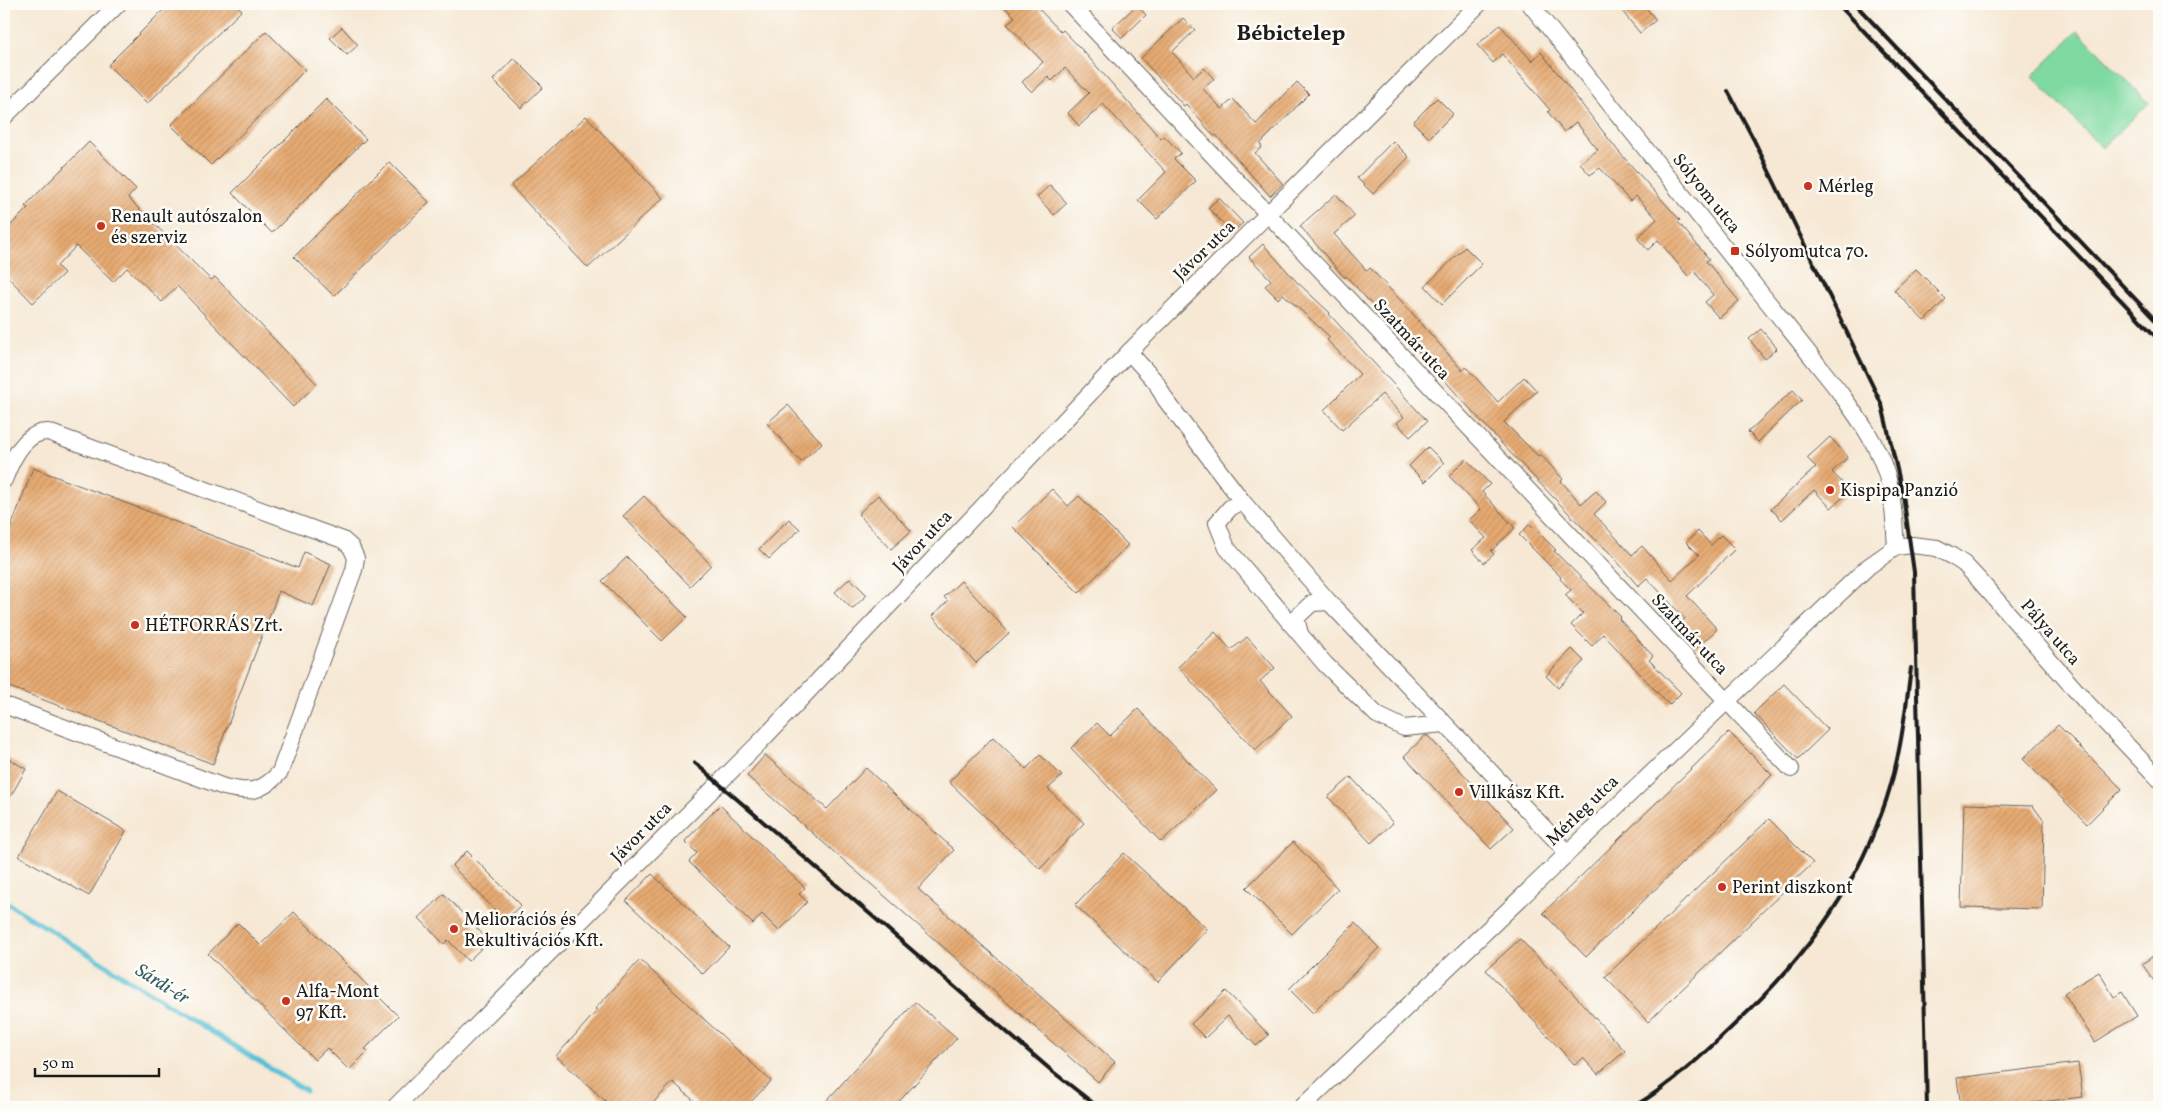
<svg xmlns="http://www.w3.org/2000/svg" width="2163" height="1111" viewBox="0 0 2163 1111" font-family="Vollkorn,serif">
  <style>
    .pitch { fill: #7fdaa1; stroke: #4e7b5e }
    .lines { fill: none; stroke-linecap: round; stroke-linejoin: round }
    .stream { stroke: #58c0d5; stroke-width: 5 }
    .building { fill: url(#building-hatch) }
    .minor-casing { stroke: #68635c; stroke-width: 18 }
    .path { stroke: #68635c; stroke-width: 3; stroke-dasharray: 1 4; stroke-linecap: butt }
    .minor { stroke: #fff; stroke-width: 16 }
    .rail { stroke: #1c1c1c; stroke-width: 4 }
    .poi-dot { fill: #c8321e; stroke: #fdfcf7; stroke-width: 2 }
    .labels { text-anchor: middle; stroke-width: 5; stroke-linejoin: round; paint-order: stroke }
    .poi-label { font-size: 18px; fill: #1c1c1c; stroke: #fdfcf7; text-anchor: start }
    .street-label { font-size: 18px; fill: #1c1c1c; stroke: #fdfcf7 }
    .water-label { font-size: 19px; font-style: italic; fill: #345e66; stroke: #fdfcf7 }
    .district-label { font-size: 22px; font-weight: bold; fill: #1c1c1c; stroke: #fdfcf7 }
  </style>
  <defs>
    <pattern id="building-hatch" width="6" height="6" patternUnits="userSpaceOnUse" patternTransform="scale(1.25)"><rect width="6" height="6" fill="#e6aa72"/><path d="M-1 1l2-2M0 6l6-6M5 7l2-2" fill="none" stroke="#c59262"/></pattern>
  </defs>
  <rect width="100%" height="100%" fill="#fdfcf7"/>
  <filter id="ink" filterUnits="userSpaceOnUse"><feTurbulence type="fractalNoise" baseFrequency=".02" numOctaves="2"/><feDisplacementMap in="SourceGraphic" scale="10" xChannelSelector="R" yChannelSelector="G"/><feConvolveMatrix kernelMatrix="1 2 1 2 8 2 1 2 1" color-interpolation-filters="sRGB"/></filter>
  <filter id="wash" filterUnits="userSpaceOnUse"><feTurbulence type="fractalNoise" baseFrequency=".0096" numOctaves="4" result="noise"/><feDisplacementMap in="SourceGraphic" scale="20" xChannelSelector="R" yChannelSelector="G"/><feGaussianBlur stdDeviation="1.12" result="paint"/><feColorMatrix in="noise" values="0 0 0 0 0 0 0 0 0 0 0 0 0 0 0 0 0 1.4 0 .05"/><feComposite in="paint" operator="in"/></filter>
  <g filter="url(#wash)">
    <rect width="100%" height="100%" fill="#f6e8d4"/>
    <path class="pitch" d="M2078,31L2149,103L2102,148L2032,76Z"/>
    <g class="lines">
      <path class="stream" d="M4,901L306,1091"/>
    </g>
    <g id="blocks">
      <g class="building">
        <path d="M169,4H235L242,10L147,104L108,65Z"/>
        <path d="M1001,4H1034L1061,32L1063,30L1083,51L1161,139L1164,136L1181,153L1174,159L1196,181L1157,219L1138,200L1166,172L1103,104L1079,126L1068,113L1089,93L1065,68L1052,81L1048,77L1032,92L1022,82L1043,62L1007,24L1015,17Z"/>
        <path d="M1616,4H1643L1656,20L1640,33Z"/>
        <path d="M1137,5L1146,15L1122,38L1112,28Z"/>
        <path d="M1183,18L1195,30L1172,52L1194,77L1204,68L1214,79L1203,89L1222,109L1233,99L1256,124L1297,82L1309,94L1260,144L1262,147L1255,153L1283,184L1270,196L1216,135L1214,136L1186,104L1184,106L1141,58Z"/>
        <path d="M1500,25L1532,61L1541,52L1619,152L1680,220L1678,222L1709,259L1706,261L1739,301L1719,318L1705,302L1713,295L1694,271L1688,276L1658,240L1648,250L1637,238L1657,219L1636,196L1630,201L1600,168L1590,175L1580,163L1598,150L1576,122L1564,132L1548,112L1550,110L1502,54L1493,63L1477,45Z"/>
        <path d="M342,27L358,45L347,55L330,38Z"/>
        <path d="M266,31L305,70L211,165L171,125Z"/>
        <path d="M514,58L543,87L521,108L493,80Z"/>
        <path d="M1437,98L1453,114L1429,138L1413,122Z"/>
        <path d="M326,99L366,139L272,233L232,193Z"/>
        <path d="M586,116L663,198L588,268L511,186Z"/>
        <path d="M1393,141L1409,157L1373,194L1357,178Z"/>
        <path d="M89,142L136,189L128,198L211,280L215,277L317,384L293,407L177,286L162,302L127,268L113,282L76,246L57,266L64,273L33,303L4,273V232L28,208L25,206Z"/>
        <path d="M389,162L429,202L334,296L294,257Z"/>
        <path d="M1050,185L1067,203L1054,215L1037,197Z"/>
        <path d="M1336,194L1355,216L1334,234L1367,271L1370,268L1406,306L1462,370L1466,367L1498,402L1524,377L1537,391L1504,422L1538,456L1540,454L1563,479L1561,481L1581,504L1596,491L1606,502L1594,514L1632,555L1642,546L1672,580L1699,555L1686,542L1698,531L1711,545L1721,535L1735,549L1687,596L1717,629L1697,648L1677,627L1685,619L1647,578L1638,586L1609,552L1581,526L1503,445L1407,339L1405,341L1346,276L1345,278L1300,226Z"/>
        <path d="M1219,198L1243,223L1232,233L1208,208Z"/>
        <path d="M1263,244L1296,281L1330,313L1329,314L1427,421L1410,437L1397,423L1404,417L1382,394L1342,430L1324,410L1360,374L1327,340L1330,337L1283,294L1278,299L1265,286L1271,280L1249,257Z"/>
        <path d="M1465,247L1482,264L1442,304L1425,286Z"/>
        <path d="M1916,269L1946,299L1924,321L1894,290Z"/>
        <path d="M1761,329L1777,348L1765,359L1749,339Z"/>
        <path d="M1793,390L1802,400L1758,442L1748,432Z"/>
        <path d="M788,405L822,443L801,462L767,423Z"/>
        <path d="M1830,437L1848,457L1832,472L1850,491L1831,508L1814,490L1782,520L1771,509L1816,467L1807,458Z"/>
        <path d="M1428,447L1444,463L1425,482L1409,466Z"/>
        <path d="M1466,459L1490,484L1482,492L1515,528L1491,551L1494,554L1484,563L1472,550L1486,538L1469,520L1481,509L1449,476Z"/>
        <path d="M33,468L298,568L304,552L331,564L313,606L279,591L213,764L4,685V546Z"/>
        <path d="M1052,489L1068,506L1079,496L1128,545L1079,593L1013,527Z"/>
        <path d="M878,495L911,531L891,549L858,514Z"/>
        <path d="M644,496L711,565L690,586L623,516Z"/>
        <path d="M789,519L800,529L769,559L759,549Z"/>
        <path d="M1530,524L1556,550L1554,551L1621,617L1619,619L1653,656L1649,660L1681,693L1669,705L1603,634L1592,646L1571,625L1583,613L1565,595L1571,590L1560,579L1561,577L1519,535Z"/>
        <path d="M627,557L687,617L662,641L602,581Z"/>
        <path d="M850,578L867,595L852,609L835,592Z"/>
        <path d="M961,581L1009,633L976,663L932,616L948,601L944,597Z"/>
        <path d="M1215,632L1231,650L1247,637L1275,668L1260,681L1292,716L1255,750L1178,667Z"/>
        <path d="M1572,649L1584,661L1558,688L1546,676Z"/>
        <path d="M1784,684L1828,730L1798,759L1754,713Z"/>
        <path d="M1138,709L1216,790L1161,842L1071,748L1097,723L1110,736Z"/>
        <path d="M2058,725L2122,789L2087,824L2023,759Z"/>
        <path d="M1729,732L1772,775L1586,957L1543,913Z"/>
        <path d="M1425,736H1428L1514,828L1491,849L1404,756Z"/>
        <path d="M993,737L1026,769L1040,755L1062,776L1048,789L1084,823L1040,869L949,782Z"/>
        <path d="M765,755L827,809L866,768L954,850L918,889L1115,1062L1098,1082L747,776Z"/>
        <path d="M4,756L26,769L4,808Z"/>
        <path d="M1351,777L1393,823L1371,843L1328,797Z"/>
        <path d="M57,791L126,831L89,896L19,856Z"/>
        <path d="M1964,804L2033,806L2044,821L2042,909L1961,907Z"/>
        <path d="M720,805L805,888L799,894L807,902L779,931L762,914L753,924L689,862L697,853L685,841Z"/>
        <path d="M1769,819L1813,863L1648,1022L1605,977Z"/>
        <path d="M1293,842L1338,889L1292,934L1246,888Z"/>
        <path d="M467,851L521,905L505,920L452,866Z"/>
        <path d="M1124,853L1207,929L1158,982L1075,905Z"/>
        <path d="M652,874L729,947L703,974L626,901Z"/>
        <path d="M444,894L489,941L468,961L448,940L444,944L419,918Z"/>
        <path d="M294,912L398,1016L365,1049L368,1051L349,1070L327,1048L315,1060L208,954L238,923L260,945Z"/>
        <path d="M1355,923L1379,948L1313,1013L1289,989Z"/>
        <path d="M1520,939L1548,968L1549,967L1625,1051L1598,1074L1583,1058L1575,1065L1486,970Z"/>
        <path d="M2159,952V988L2142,964Z"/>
        <path d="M640,960L771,1081L746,1107H701L673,1082L649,1107H612L556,1056L597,1011L595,1009Z"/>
        <path d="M2099,972L2114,997L2122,992L2137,1016L2095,1042L2064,993Z"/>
        <path d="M1226,991L1269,1035L1256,1046L1228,1016L1205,1038L1191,1024Z"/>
        <path d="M915,1002L957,1038L894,1107H821Z"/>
        <path d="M2078,1063L2083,1097L1999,1107H1961L1957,1078Z"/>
      </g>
    </g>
  </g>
  <g filter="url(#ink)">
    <use href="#blocks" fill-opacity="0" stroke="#68635c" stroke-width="1"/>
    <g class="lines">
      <defs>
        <g id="minor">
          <path d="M1070,4L1791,769"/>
          <path d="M1530,4L1838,390C1856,415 1876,441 1885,470C1894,495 1894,522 1896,547"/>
          <path d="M4,117L118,4"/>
          <path d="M1129,352L1156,382L1165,399L1242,501L1329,602L1567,852"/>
          <path d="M4,480C11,461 25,431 48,432L343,540L351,547L356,558L354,570L280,772C261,793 250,793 224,787L4,705"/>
          <path d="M1242,501L1230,508L1217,523L1227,548L1325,664L1377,715L1404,728L1444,724"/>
          <path d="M1300,634L1296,618L1312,603L1329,602"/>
          <path d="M395,1107L761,741L1129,352L1479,4"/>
          <path d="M1302,1107L1838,595L1869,566L1896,547L1912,545L1937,548L1952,556L1964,564L1979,580L2086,702L2159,779"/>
        </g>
      </defs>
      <use href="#minor" class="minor-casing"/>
      <path class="path" d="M2158,4L2159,6"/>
      <use href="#minor" class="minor"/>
      <g class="rail">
        <path d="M1838,4L2159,340"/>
        <path d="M1855,4L2159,324"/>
        <path d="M1728,91L1754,140L1882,405L1903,495L1914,572L1927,1107"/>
        <path d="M695,763L1052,1071L1098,1107"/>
        <path d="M1633,1107C1671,1085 1703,1055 1735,1024C1800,963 1851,897 1882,812C1899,767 1905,716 1911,668"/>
      </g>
    </g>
  </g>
  <g class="poi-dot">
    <circle cx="1808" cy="186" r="5"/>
    <circle cx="101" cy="226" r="5"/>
    <rect x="1730" y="246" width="10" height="10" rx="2.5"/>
    <circle cx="1830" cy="490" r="5"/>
    <circle cx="135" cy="625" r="5"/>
    <circle cx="1459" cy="792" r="5"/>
    <circle cx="1722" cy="887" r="5"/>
    <circle cx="454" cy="929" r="5"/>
    <circle cx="286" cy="1001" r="5"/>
  </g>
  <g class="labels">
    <g class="poi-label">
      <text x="1818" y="192">Mérleg</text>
      <text x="111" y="222">Renault autószalon<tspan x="111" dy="21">és szerviz</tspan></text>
      <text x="1745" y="257">Sólyom utca 70.</text>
      <text x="1840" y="496">Kispipa Panzió</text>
      <text x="145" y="631">HÉTFORRÁS Zrt.</text>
      <text x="1469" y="798">Villkász Kft.</text>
      <text x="1732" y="893">Perint diszkont</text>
      <text x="464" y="925">Meliorációs és<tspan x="464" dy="21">Rekultivációs Kft.</tspan></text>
      <text x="296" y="997">Alfa-Mont<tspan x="296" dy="21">97 Kft.</tspan></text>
    </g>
    <g class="street-label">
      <text transform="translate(1707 193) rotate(51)" y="6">Sólyom utca</text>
      <text transform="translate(1204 250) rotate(-44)" y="6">Jávor utca</text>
      <text transform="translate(1412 339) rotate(47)" y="6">Szatmár utca</text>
      <text transform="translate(922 541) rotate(-47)" y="6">Jávor utca</text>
      <text transform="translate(2051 632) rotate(49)" y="6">Pálya utca</text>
      <text transform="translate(1690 634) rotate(47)" y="6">Szatmár utca</text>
      <text transform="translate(1582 810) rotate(-44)" y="6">Mérleg utca</text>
      <text transform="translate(641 832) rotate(-45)" y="6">Jávor utca</text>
    </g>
    <g class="water-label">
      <text transform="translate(163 983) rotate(32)" y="7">Sárdi-ér</text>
    </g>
    <g class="district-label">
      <text x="1291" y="40">Bébictelep</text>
    </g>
  </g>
  <rect width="2163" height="1111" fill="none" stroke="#fdfcf7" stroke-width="20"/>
  <path d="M35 1068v8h124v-8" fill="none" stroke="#1c1c1c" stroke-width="2.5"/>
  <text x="42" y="1068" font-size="15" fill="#1c1c1c" stroke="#fdfcf7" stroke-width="4" paint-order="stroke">50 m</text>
</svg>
